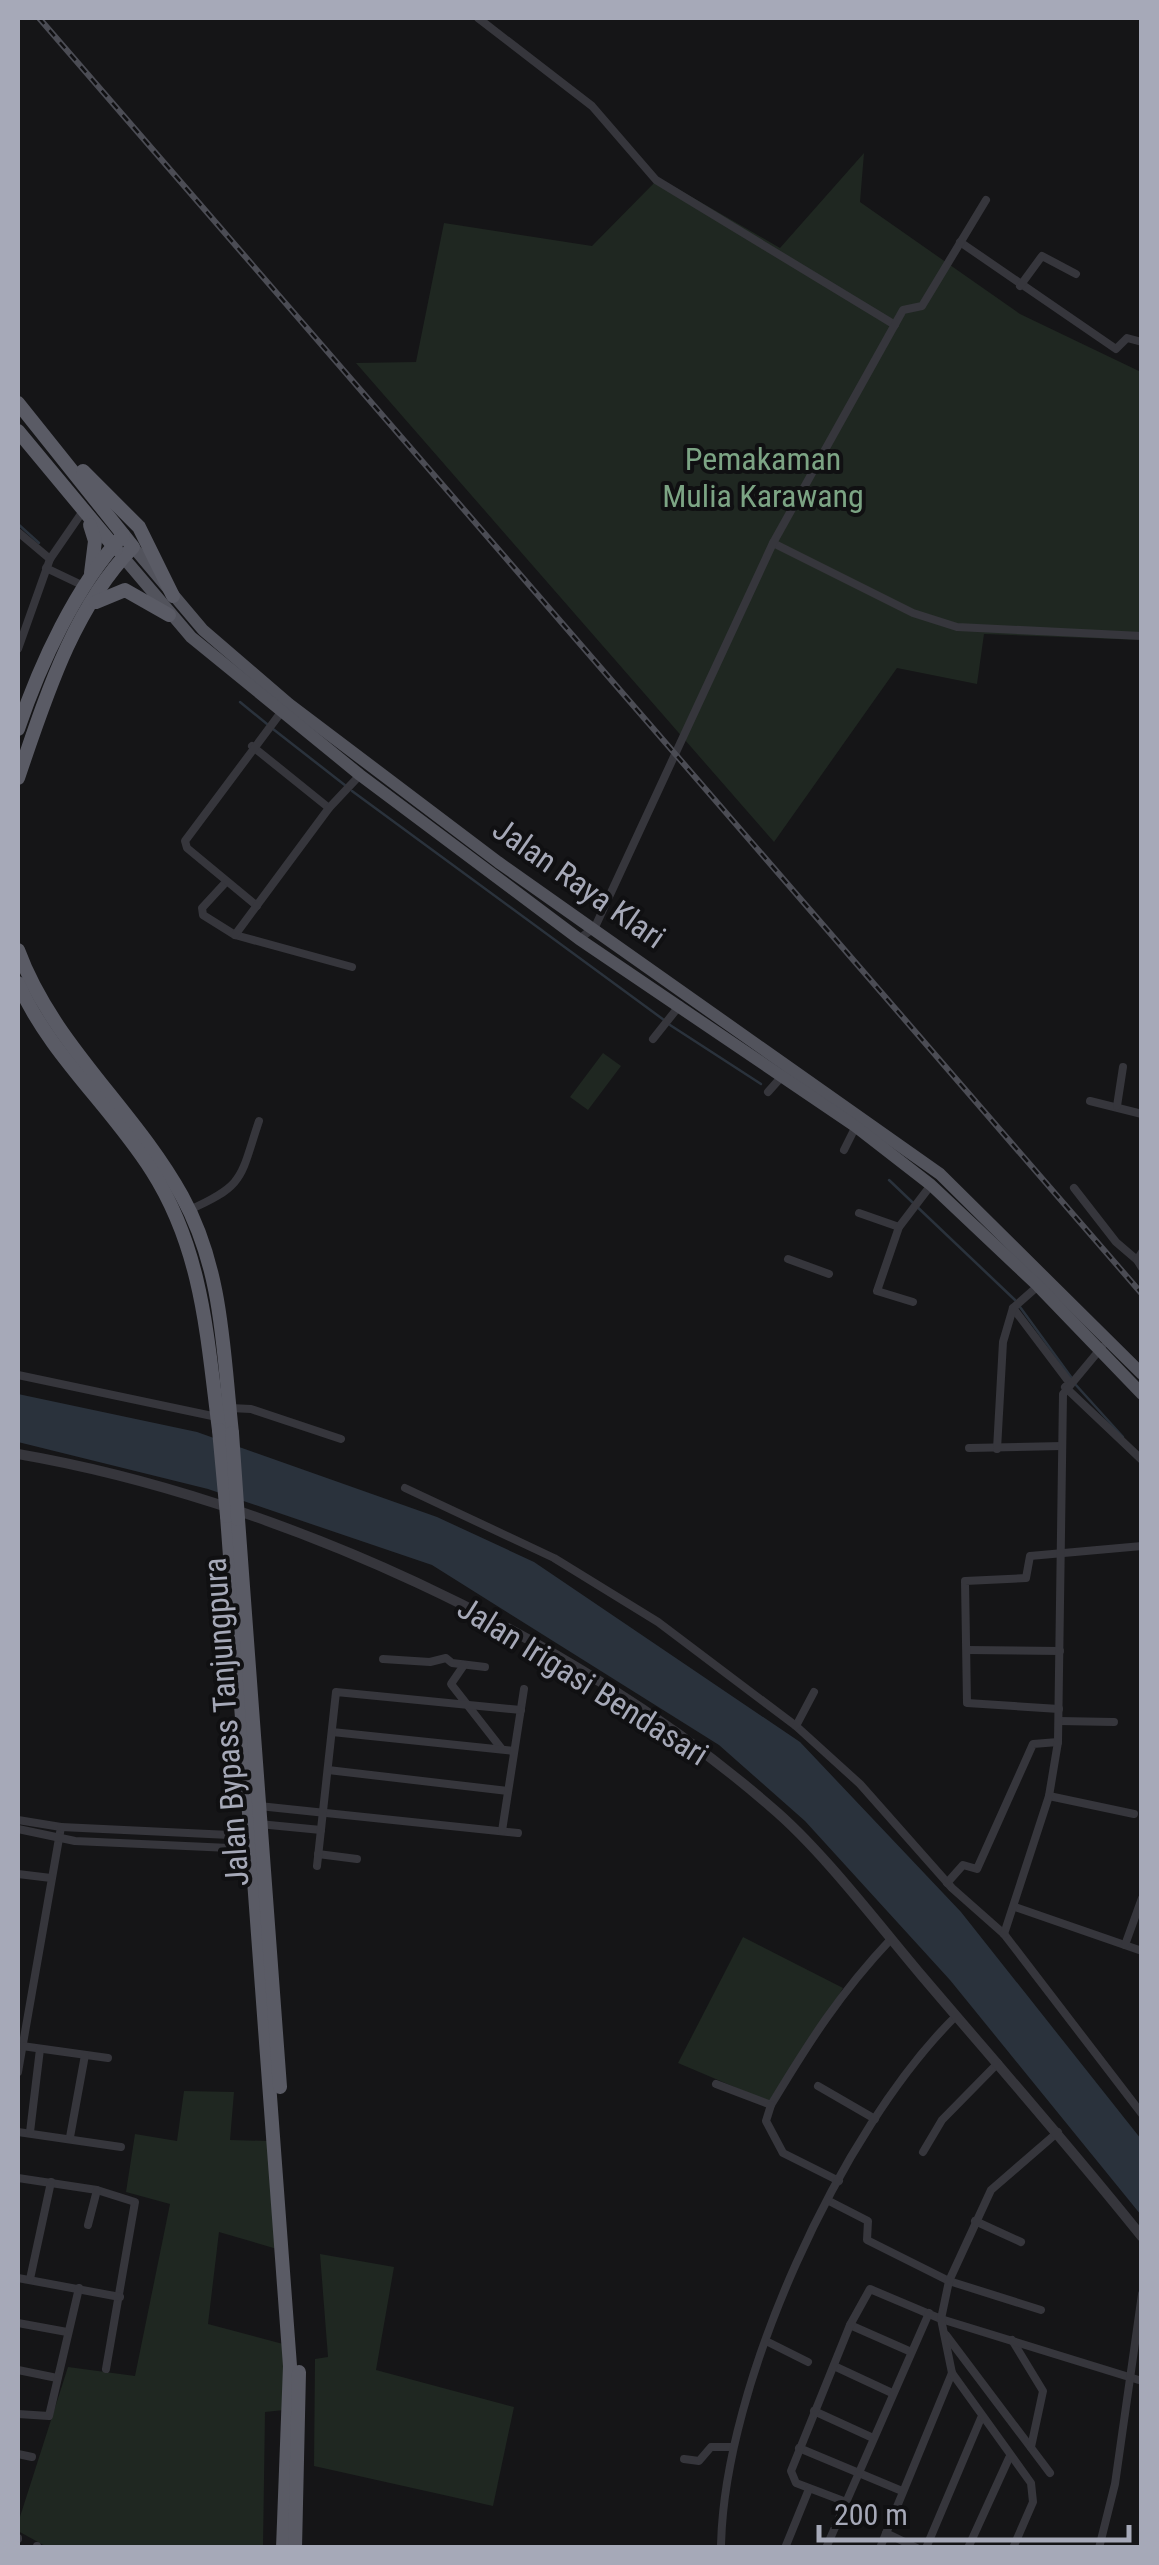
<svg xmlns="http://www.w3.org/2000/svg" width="1159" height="2565" viewBox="0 0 1159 2565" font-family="'Roboto Condensed',sans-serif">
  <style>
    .green { fill: #1f2721 }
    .water { fill: #2a323c }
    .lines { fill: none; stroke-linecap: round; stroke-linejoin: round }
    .stream { stroke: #2a323c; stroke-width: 2.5 }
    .minor { stroke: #36363c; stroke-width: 8 }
    .tertiary { stroke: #36363c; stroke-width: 10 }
    .primary { stroke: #52535c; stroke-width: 12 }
    .trunk { stroke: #5a5b65; stroke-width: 14 }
    .rail-casing { stroke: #4b4c54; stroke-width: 6 }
    .rail { stroke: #101012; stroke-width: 2.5; stroke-dasharray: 8; stroke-linecap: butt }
    .trunk-bridge { stroke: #5a5b65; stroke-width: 14 }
    .labels { text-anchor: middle; stroke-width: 8; stroke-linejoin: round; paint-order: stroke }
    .park-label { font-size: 32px; fill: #7ca484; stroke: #101012 }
    .street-label { font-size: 32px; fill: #a6a9b8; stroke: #101012 }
  </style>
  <rect width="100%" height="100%" fill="#151517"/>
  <g class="green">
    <path d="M864,153L860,202L1020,314L1141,372V640L984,634L977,684L897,668L774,842L356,363L416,362L444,223L592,246L659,178L780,248Z"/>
    <path d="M603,1053L621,1066L588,1110L570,1097Z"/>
    <path d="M743,1937L843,1988L772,2103L678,2063Z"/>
    <path d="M184,2091L234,2092L230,2140L269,2141L277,2249L219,2232L208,2324L283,2344L284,2410L265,2412L263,2547H47L18,2531V2523L68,2367L135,2376L170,2204L126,2192L135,2134L177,2141Z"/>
    <path d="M320,2254L394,2267L376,2370L514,2407L493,2506L314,2466L315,2359L328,2357Z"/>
  </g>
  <path class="water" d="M18,1394L197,1432L437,1517L534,1562L800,1742L961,1912L1141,2139V2215L950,1980L805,1821L719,1745L432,1565L208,1489L18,1442Z"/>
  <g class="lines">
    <g class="stream">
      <path d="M18,524L39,543"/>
      <path d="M240,702L267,724"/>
      <path d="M273,729L346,786"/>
      <path d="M352,791L664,1020"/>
      <path d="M670,1025L761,1084"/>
      <path d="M889,1180L1015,1300"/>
      <path d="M1020,1307L1071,1377"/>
      <path d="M1075,1384L1123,1437"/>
    </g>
    <g class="minor">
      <path d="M478,18L592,106L656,180L895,325"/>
      <path d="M960,242L1116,349L1127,338L1142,342"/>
      <path d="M1020,286L1042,256L1076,274"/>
      <path d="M18,532L50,559"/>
      <path d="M773,543L913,613L957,627L1142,636"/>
      <path d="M46,568L86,587"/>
      <path d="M18,649L50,559L83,511"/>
      <path d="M252,746L329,808"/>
      <path d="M226,882L202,908L203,915L235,935L352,967"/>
      <path d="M257,906L187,848L185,841L282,711"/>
      <path d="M235,935L329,808L360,775"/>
      <path d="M579,939L595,927L773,543L903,310L922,306L986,200"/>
      <path d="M653,1039L680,1005"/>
      <path d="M768,1092L784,1074"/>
      <path d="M1090,1101L1142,1114"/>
      <path d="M1117,1106L1123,1067"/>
      <path d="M844,1150L857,1124"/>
      <path d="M1074,1188L1116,1242L1137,1260"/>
      <path d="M189,1210C246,1185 240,1177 259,1121"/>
      <path d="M859,1213L899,1227"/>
      <path d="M1142,1252L1137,1260L1142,1268"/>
      <path d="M788,1259L829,1274"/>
      <path d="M913,1302L877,1291L899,1227L931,1185"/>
      <path d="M1013,1308L1069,1382"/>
      <path d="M18,1375L217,1417"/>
      <path d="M1065,1387L1142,1460"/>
      <path d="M230,1408L251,1409L341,1439"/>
      <path d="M969,1448L1062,1446"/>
      <path d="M997,1449L1003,1342L1013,1308L1038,1286"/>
      <path d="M405,1488L554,1558L658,1622L796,1726L860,1784L952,1888L1004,1934L1142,2114"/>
      <path d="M967,1650L1060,1651"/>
      <path d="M383,1659L430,1662L446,1658L452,1663L485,1667"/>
      <path d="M464,1665L451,1684L501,1748"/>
      <path d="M1059,1709L967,1703L965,1581L1026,1578L1030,1556L1142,1546"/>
      <path d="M1059,1721L1114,1722"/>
      <path d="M796,1726L814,1692"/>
      <path d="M332,1732L514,1751"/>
      <path d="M328,1770L508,1791"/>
      <path d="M1049,1796L1134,1814"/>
      <path d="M259,1806L518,1833"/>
      <path d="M18,1820L61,1827L18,2072"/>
      <path d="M259,1824L321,1830"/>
      <path d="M61,1827L251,1836"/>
      <path d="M18,1829L75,1841L252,1849"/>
      <path d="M502,1831L524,1689"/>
      <path d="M318,1854L357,1859"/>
      <path d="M317,1866L336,1692L521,1710"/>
      <path d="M18,1874L51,1878"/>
      <path d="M947,1883L963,1865L977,1869L1033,1744L1058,1742"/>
      <path d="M1015,1907L1142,1951"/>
      <path d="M1004,1934L1049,1796L1058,1742L1063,1394L1102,1347"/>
      <path d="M1125,1945L1142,1898"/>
      <path d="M22,2046L108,2058"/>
      <path d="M716,2084L771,2105C809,2042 840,1993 891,1939"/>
      <path d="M818,2086L875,2119"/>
      <path d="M771,2105L766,2121L783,2153L839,2181"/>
      <path d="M18,2132L121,2147"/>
      <path d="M30,2132L40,2049"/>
      <path d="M70,2137L85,2055"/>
      <path d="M923,2152L942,2120L998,2063"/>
      <path d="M18,2178L97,2190L135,2202L106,2369"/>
      <path d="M829,2201L868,2221L867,2240L949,2281L1041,2310"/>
      <path d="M975,2221L1021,2242"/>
      <path d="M88,2225L97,2190"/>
      <path d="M18,2278L120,2297"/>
      <path d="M30,2279L51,2182"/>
      <path d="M18,2323L67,2332"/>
      <path d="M850,2325L909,2351"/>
      <path d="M946,2335L1050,2473"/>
      <path d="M1012,2340L1043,2391L1031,2447"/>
      <path d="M768,2342L808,2362"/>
      <path d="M834,2366L892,2393"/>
      <path d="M18,2370L57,2378"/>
      <path d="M814,2411L873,2438"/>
      <path d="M18,2414L49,2416L79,2288"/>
      <path d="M799,2448L902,2491"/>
      <path d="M18,2454L32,2457"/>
      <path d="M684,2459L699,2461L711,2447H733"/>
      <path d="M846,2502L796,2483L791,2471L850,2325L870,2289L941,2319L1142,2381"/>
      <path d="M886,2533L917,2548"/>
      <path d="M18,2539V2538"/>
      <path d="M37,2548V2546"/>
      <path d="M721,2548C723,2386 841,2129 956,2016"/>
      <path d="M785,2548L809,2489"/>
      <path d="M826,2548L929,2313"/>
      <path d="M880,2548L952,2373"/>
      <path d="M926,2548L981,2418"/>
      <path d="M968,2548L1009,2458"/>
      <path d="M1013,2548L1033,2502L1031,2483L952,2373L941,2319L949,2281L991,2190L1058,2132"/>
      <path d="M1099,2548L1115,2484L1142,2294"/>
    </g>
    <path class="tertiary" d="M18,1454C274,1498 574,1635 771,1807C822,1850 878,1924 922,1976C996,2063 1071,2148 1142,2237"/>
    <g class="primary">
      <path d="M133,547L203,630L289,704L498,862L940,1174L1142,1374"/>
      <path d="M123,557L191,637L360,775L579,939L855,1126L931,1185L1038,1286L1142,1394"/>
    </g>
    <g class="trunk">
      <path d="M18,403L133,547C73,608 45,699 18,778"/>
      <path d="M18,431L116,549"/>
      <path d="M83,471L139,527L173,596"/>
      <path d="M90,525L95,541L91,573"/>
      <path d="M96,602L125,590L169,615"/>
      <path d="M18,729C40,664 76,586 123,535"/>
      <path d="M18,950C53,1045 134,1109 182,1196C223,1270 223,1351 232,1433"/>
      <path d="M18,983C50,1055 111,1106 152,1171C203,1251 207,1338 219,1430"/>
      <path d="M227,1516L290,2366L283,2548"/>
      <path d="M238,1519L280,2087"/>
      <path d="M295,2548L299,2372"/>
    </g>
    <defs>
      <path id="rail" d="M39,18L1142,1294"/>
    </defs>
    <use href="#rail" class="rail-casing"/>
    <use href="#rail" class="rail"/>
    <g class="trunk-bridge">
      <path d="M219,1430L227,1516"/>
      <path d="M232,1433L238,1519"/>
    </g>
  </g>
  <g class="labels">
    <g class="park-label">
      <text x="763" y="470">Pemakaman<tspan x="763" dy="37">Mulia Karawang</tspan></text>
    </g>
    <g class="street-label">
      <text transform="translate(579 883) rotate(35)" y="11">Jalan Raya Klari</text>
      <text transform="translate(583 1681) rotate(32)" y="11">Jalan Irigasi Bendasari</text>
      <text transform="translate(226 1722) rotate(-94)" y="11">Jalan Bypass Tanjungpura</text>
    </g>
  </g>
  <rect width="1159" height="2565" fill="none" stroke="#a6a9b8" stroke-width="40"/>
  <path d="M819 2525v15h310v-15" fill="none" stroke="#a6a9b8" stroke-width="5"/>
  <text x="834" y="2525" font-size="30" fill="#a6a9b8" stroke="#101012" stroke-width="8" paint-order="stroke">200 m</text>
</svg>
